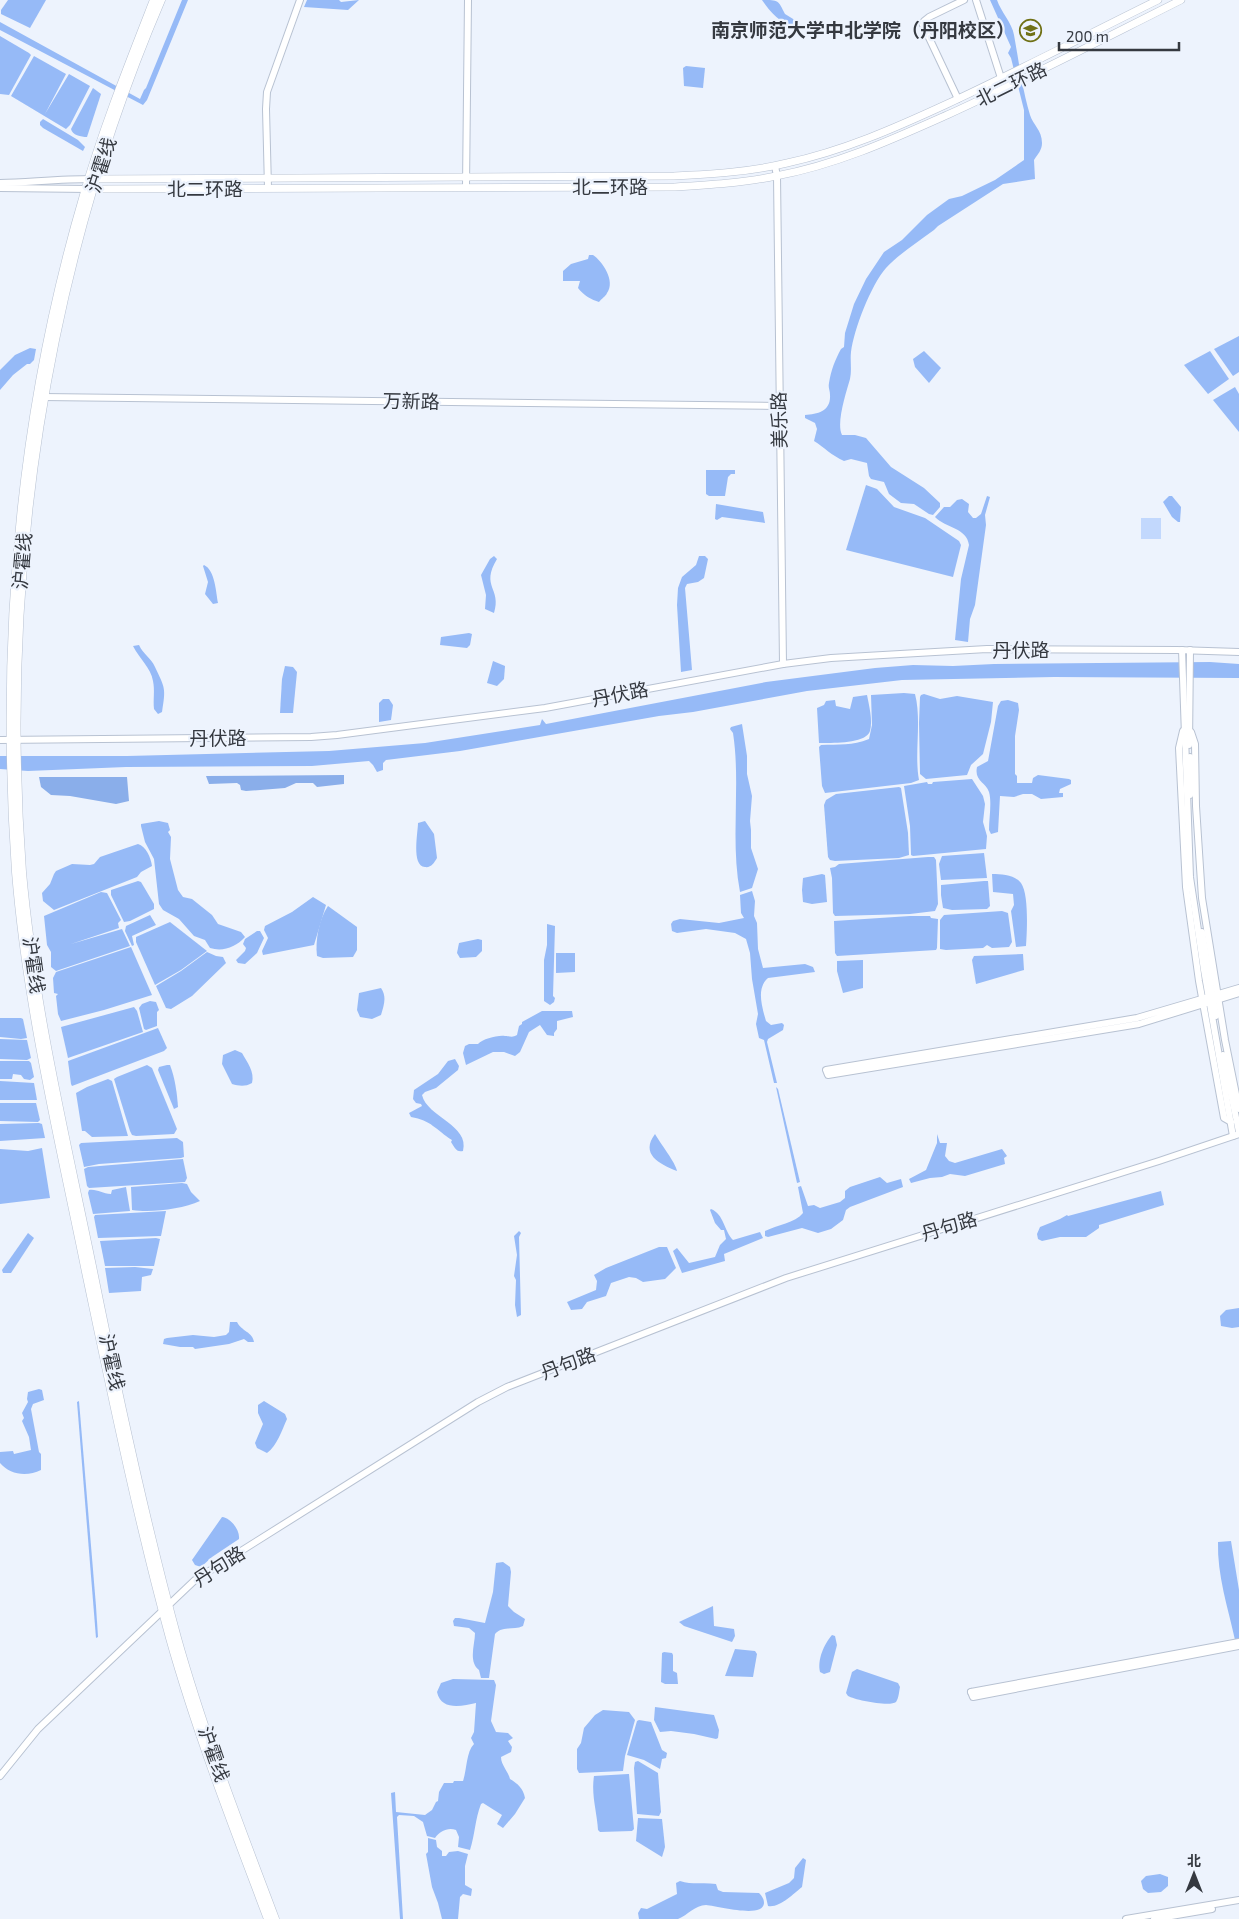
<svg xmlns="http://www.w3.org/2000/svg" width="1239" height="1919" viewBox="0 0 1239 1919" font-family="'Exo 2','Noto Sans SC',sans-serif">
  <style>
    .green { fill: #c2d8fd }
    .forest { fill: #8aaeea }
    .water { fill: #96baf7 }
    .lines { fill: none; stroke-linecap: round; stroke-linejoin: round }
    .secondary-casing { stroke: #b8c2d2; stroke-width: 8 }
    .primary-casing { stroke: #b8c2d2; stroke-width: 8 }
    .highway-casing { stroke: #b8c2d2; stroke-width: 9 }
    .secondary { stroke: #fff; stroke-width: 6 }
    .primary { stroke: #fff; stroke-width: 7 }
    .highway { stroke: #fff; stroke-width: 8 }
    .labels { text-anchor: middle; stroke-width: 4.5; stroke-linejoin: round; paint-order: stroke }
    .poi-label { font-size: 19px; font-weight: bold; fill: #353940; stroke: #edf3fd; text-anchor: end }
    .street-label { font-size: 19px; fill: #353940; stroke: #edf3fd }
  </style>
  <rect width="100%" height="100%" fill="#edf3fd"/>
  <rect class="green" x="1141" y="518" width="20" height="21"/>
  <g class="forest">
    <path d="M344,775V784L317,787L313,783H296L285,788L246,791L241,790L240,785L237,783L209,784L206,776Z"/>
    <path d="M39,777H127L129,801L116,804L70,796L51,795L41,787Z"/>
  </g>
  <g class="water">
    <path d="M8,0H46L30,28L1,14V10Z"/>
    <path d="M182,0H188L147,100L143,105L0,30V22L140,99L144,90L146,88Z"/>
    <path d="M307,0H339L341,2L359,0L348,10L304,7Z"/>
    <path d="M762,0C779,0 778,0 785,14L798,22L796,28C780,23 771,13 762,0Z"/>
    <path d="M990,0H997C1001,12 1012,23 1014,35C1019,62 1022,88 1030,115C1033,125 1042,130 1042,143C1042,150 1038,154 1034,160L1035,179L1003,184L938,226L934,230C918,242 900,253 886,268C871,285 854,329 851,352C850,361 852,370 850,379C846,393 836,423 842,435H855L866,438L891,467L924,488L940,503V507L933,515L929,514L914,504L901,503L889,494L884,482L871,479L869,476L867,463L851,459L844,461C831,455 825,448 814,441L817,429L815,423L805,418V415C818,414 831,411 830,395C830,390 828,388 829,383C831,370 835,360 841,349L844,347L845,333L854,304L866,279L884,252L902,240L927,215L949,199L962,196L995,180L1024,160V110L1011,58L1008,53L1011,47Z"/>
    <path d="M0,36L29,53L31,55L9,95L0,94Z"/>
    <path d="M34,56L66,74L45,114L69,74L90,86L70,125L66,129L11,96Z"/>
    <path d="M686,66L705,68L703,88L684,86L683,68Z"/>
    <path d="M93,88L101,94L87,137C81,137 72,135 71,129Z"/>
    <path d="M43,119L78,140L85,147L83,151L43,128L40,125V122Z"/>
    <path d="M589,255H593C602,261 616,281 607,293C606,296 601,299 599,302C592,300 583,295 578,288L580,281H563V271L571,264L588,259Z"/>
    <path d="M1239,336V372L1233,376L1214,349Z"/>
    <path d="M30,348L36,349L34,360L30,364H27L13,375L0,390V370L15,355Z"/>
    <path d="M924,351L941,368L929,383L915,367L913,359Z"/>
    <path d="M1210,351L1229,379L1208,394L1184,365Z"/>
    <path d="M1235,387L1239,394V432L1213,400Z"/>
    <path d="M706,470H735V474H731L728,477L725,496H709L706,494Z"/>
    <path d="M866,485L877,489L894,507L925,518L959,541L961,545L953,577L846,550Z"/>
    <path d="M987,496L990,497L985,515L986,525L975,605L970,619L968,642L955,640L961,579L969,545C967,528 946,528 935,517L944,507H950L957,500L962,499L969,504L968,512L973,518H976L981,514Z"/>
    <path d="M1169,496H1172L1181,507L1180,522H1178L1172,517L1163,502Z"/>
    <path d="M716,504L763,512L765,523L722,517L717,520L715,519Z"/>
    <path d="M494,556L497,559C480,587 502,588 494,613L485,609L486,595L481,575L490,559Z"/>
    <path d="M699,556H705L708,559L704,578L698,582L687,584L685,588L692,670L681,672L677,605L678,588L682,577L696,565Z"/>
    <path d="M204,565C215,570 216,592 218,603L213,604L205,594L208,582L203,566Z"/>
    <path d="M469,633L472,634L470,645L467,648L440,645L441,637Z"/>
    <path d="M139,645C143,654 151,658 155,667C165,688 166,688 162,712L158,714L154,709C153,700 155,690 153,681C151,668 139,658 133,646Z"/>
    <path d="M493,661L505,666L504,679L497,686L487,683Z"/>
    <path d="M1210,662L1239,664V678L1054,677L902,680L807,691L693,712L659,716L460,751L386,760L383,763V770L377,772L373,765L369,761L312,766L126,767L28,771L0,769V756H127L329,751L425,743L540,725L542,719L546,724L766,682L875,668L913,665L953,666L994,664Z"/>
    <path d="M285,666L293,667L297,672L293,713H280L282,679Z"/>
    <path d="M904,693L915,694C922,721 914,753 919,780L911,783L825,793L822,786L819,747L821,745C839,744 852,746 869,739L872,725L871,695Z"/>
    <path d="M924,694L940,699L957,696L993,702L991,722L983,754L971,765L967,775L926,779L920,774L919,723L920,697L921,695Z"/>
    <path d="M867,695C869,705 873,721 870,731C866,744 831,743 819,743L817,708L824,705L826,701L835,700L836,706L850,709L853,697Z"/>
    <path d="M383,699H389L393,705L391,720L379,722V703Z"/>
    <path d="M1008,700L1018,703L1019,710L1015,736V774L1017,776V783H1032L1033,778L1038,775L1069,779L1071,780V784L1060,789L1059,793H1063V797L1041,799L1032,794H1023L1014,797L1000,796L998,832L991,834L989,830C989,818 992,803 989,792C986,782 974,781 977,767L988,761L998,706L1001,701Z"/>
    <path d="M742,724L747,756V774L752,796L750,821L751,830V848L758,869L752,888L740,892C730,840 741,785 733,733L730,729L731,727Z"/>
    <path d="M972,779L983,796L985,804L983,822L987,836L986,849L913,856L911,855L910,826L904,786L927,782L928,784H932L933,782Z"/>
    <path d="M899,787L901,788L908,833L909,855L899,858L835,861L830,860L828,857L824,805L826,800L836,794Z"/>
    <path d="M159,821L168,823L170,830L168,832L171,837L170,859L178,890L183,897L192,899L212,915L218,924L241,932L245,937C236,947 223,952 210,948L205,940L194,936L179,919L163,910L159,904L154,859L145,842L141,826V824Z"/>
    <path d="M425,821L434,834L437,858C434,863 431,868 425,867C411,866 418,832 418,823Z"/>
    <path d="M138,844C146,846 151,858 152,866L141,872L137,877L54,910L43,901L42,893L50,884L54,874L56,871L72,864L90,865L94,864L100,857Z"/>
    <path d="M984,853L987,878L941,880L939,864L942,856Z"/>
    <path d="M928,857H934L936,860L938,904L935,911L910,914L835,916L833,913L832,878L830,868L835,867L839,864Z"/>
    <path d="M822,874L825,875L827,902L812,904L803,902L802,890L803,878Z"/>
    <path d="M992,874C1002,874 1015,875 1021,883C1029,894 1027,932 1026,946L1016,947L1011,911L1014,905L1013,894L993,892Z"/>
    <path d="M138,881L141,882L154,904V909L130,921L124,922L111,895V890Z"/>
    <path d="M984,881H988L990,906L987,909L952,910L943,908L941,895V885Z"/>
    <path d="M752,891L755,901L754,916L757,923L758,949L763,968L805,964L813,967L815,972L768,978C756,988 762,1007 766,1021L771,1025L782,1023L784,1025L783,1030L768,1039L767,1042L777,1083H774L764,1040L759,1038L756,1024L758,1014L752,979L750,953L746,939L735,933L706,929L677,933L672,931L671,924L673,921L680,919L719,923L744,918L741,913L740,895Z"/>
    <path d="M101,892L107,893L121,920L118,923L119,928L71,944L122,929L130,946L56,971L51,967V952L47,945L44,916Z"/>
    <path d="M313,897L326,905L314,945L263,955L262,951L268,938L264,930L265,926L292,912Z"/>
    <path d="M328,906L357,927V950L353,957L323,958L317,956C315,941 319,919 328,906Z"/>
    <path d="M1002,911L1008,913L1012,942L1009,947L992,948L987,945L983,948L946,950L940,949V920L944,915Z"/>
    <path d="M150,915L156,925L132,936L134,945L132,946L125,931L126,926Z"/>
    <path d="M910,916H930L931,918L938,919L937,948L936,950L837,956L835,953L834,921Z"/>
    <path d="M170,922L207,951L181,970L155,985L136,942V937Z"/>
    <path d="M547,924L555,926L553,996L555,998L554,1002L550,1005L544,1001V960L547,945Z"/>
    <path d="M257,931H260L264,938L257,953L245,964L238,963L236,960L245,951L246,948L243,944L245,939Z"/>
    <path d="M478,939L482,940V951L476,957L460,958L457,953L459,943Z"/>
    <path d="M131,947L152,995L104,1010L61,1021L58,1014L56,996L58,994L54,993L53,978L56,972Z"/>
    <path d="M207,952L216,956L223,957L226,963L192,996L171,1009L166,1008L156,986L181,971Z"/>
    <path d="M556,953H575V972L556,973Z"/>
    <path d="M1023,954L1024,970L976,984L972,960L974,956Z"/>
    <path d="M863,960V988L843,993L837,971V961Z"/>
    <path d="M381,988C387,997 384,1005 381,1015L372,1019L360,1017L357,1010L359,993Z"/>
    <path d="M150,1001L156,1002L159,1010L157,1012V1026L146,1030L144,1029L139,1008L142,1004Z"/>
    <path d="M134,1007L137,1011L143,1032L68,1058L61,1027Z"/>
    <path d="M542,1011H572L573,1017L557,1021V1029L554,1033V1036L547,1035L540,1025L529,1032L520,1052L515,1056L504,1052H493L466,1065L463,1053L465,1046L469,1044H478C483,1039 497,1035 505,1036C510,1036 512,1038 517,1035L519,1026L522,1024V1022Z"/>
    <path d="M0,1018H21L23,1019L27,1038L21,1039L0,1037Z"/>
    <path d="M158,1028L167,1048L164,1051L72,1086L71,1084L68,1061Z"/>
    <path d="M0,1039L27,1040L31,1058L27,1060L0,1059Z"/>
    <path d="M235,1050L242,1053C247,1062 255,1072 252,1083C245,1087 239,1086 232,1084L222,1064L223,1055Z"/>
    <path d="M455,1059L459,1066L458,1070L436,1088L425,1092L422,1095C427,1117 470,1125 463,1151C456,1153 454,1146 451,1142L452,1140C436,1130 431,1120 411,1117L409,1113L422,1106L421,1104L416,1103L413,1099L414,1090L438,1074L448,1061Z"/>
    <path d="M0,1061H29L31,1063L34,1077L30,1080L24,1079L21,1075L13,1074L12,1079H0Z"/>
    <path d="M147,1065L152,1068L177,1129L174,1134L136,1136L132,1135L130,1131L114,1079L117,1077Z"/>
    <path d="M167,1065H170C175,1078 177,1093 178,1107L174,1109L158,1070L159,1067Z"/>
    <path d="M108,1079L112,1081L128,1136L92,1137L85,1131H82L76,1093L87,1087Z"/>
    <path d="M0,1081L34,1083L37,1100H0Z"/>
    <path d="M776,1087L778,1089L800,1182L797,1183Z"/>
    <path d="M0,1103H36L40,1120L38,1122L0,1121Z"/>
    <path d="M39,1123L42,1124L45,1138L0,1141V1124Z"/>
    <path d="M655,1134C660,1143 676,1163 677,1171C659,1164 640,1154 655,1134Z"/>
    <path d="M937,1134L940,1143H947L945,1156L949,1161L955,1163L1002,1149L1007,1156L1004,1158L1005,1164L965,1176L950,1174L942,1177L930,1178L911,1183L909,1179L926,1170L937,1143Z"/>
    <path d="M177,1138L183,1142L184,1157L181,1158L99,1164L84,1167L79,1145L81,1143Z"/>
    <path d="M42,1148L50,1198L0,1204V1149L28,1151Z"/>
    <path d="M183,1159L187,1178L185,1182L89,1188L87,1186L84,1169L88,1167Z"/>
    <path d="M880,1177L887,1183L901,1179L903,1187L850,1207L846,1210L843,1220L831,1229L818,1233L802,1228L768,1237L765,1236V1231C777,1225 795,1223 803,1213L798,1187L801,1186L808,1206L814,1205L820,1208L840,1202L845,1198V1191L850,1187Z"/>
    <path d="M182,1183L187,1184L191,1192L200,1201C182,1209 152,1213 132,1210L131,1187Z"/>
    <path d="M126,1187L130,1211L93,1214L88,1193L89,1190C98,1189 102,1194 111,1194L112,1190Z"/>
    <path d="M1161,1191L1164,1205L1099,1225V1228L1086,1237H1060L1042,1241L1038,1239L1037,1234L1040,1227L1060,1219L1067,1215L1068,1216Z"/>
    <path d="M711,1209C724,1214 724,1231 733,1240L760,1232L763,1238L724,1254L725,1261L682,1273L673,1251L677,1248L689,1263L715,1257L720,1245L726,1239L724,1230H721L715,1223L710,1210Z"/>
    <path d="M166,1211L161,1236L98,1238L94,1217L95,1215Z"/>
    <path d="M519,1231L521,1233L519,1237L521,1315L517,1317L515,1305L516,1280L514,1276L517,1255L514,1236Z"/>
    <path d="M28,1233L34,1238L11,1273H3L2,1270Z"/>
    <path d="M156,1238L160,1239L154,1266H105L100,1241Z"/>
    <path d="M659,1247H667L676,1268L665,1279L643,1282L636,1278L629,1277L611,1283L606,1296L587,1302L582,1309L571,1310L567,1302L596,1290L597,1281L594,1275L606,1268Z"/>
    <path d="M135,1267L153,1269L151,1275L142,1277L141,1291L109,1293L105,1268Z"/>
    <path d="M1239,1308V1327L1232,1328L1221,1326L1220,1316L1226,1310Z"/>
    <path d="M230,1322H237C241,1331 253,1332 254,1342H248L244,1339L229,1344L195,1349L193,1347H180L163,1344L164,1339L167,1338L193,1335L214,1337L226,1335L229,1332Z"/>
    <path d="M39,1389L42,1390L44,1400L33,1404L31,1409L39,1452L41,1454V1470C27,1477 10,1475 0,1463V1452L13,1451L14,1454L31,1450L29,1437L22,1421L24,1418L22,1413L28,1402L27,1399L28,1392Z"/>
    <path d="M79,1401L96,1606L98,1637L96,1638L77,1402Z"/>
    <path d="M264,1401L285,1414L287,1419C282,1430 277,1446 267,1453L257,1448L255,1443L263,1424L258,1413V1405Z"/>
    <path d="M222,1517C231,1518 240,1530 239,1539L212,1557L201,1567L195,1565L192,1560Z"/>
    <path d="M1231,1541L1239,1590V1644L1235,1640C1228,1608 1217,1575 1218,1542Z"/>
    <path d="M503,1562L510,1567L511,1572L508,1606L514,1612L525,1619L523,1626C512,1631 503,1625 495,1634L489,1678H481L479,1670C468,1662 475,1644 475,1633L469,1628L454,1626L453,1621L455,1618H459L485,1623L493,1592L496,1563Z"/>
    <path d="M713,1606L714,1626L734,1629L735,1636L732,1642L684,1626L679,1622Z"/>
    <path d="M832,1635L835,1636L837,1645L830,1672L824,1674L820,1672C817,1660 824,1644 832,1635Z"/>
    <path d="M735,1649L755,1651L757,1654L753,1677L725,1676Z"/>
    <path d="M664,1652L672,1653L673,1655V1671L677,1673L678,1684H665L661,1682L662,1653Z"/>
    <path d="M857,1669L898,1683L900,1687C899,1691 899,1698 896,1702C890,1707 855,1700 848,1696L846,1693L852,1672Z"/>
    <path d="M453,1679L494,1680L496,1685L491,1721L496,1732L508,1733L513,1738L508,1741L512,1747L511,1752L501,1757C501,1765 508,1771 510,1779C518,1784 523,1788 525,1798L515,1814L503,1828L497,1824L502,1815L483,1803L481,1804C475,1819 475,1835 470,1850L458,1847L459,1837L456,1830C448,1827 440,1831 435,1838L427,1836L423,1822L414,1816L399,1815L397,1817L403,1919H400L391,1793L395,1792L396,1812L425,1815L432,1810L436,1802L438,1801L439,1792L444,1783H453L454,1781H463C467,1770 466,1752 474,1744L471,1738L474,1732L476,1703C462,1706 441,1711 437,1692L441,1683Z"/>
    <path d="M655,1707L714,1715L719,1730L718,1738L716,1739L694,1734L671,1731L660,1732L654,1720Z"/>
    <path d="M603,1710L629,1712L635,1720L625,1756L623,1771L579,1773L577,1769V1749L581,1743L584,1728L595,1715Z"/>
    <path d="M639,1720L651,1722L662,1750L667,1753L666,1758L662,1759L660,1769L644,1760L627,1755L637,1721Z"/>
    <path d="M638,1761L658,1773L661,1812L659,1816L637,1814L634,1768L635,1762Z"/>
    <path d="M628,1774H629L634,1829L632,1831L600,1832L598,1830C597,1812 591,1795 594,1776Z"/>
    <path d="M638,1818L662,1819L665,1847L662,1857L636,1841Z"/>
    <path d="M428,1838L436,1840L437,1847L442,1851V1856H446L449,1852L458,1851L468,1854L465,1866V1885L472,1889L471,1896L463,1894L460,1897L458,1919H442L438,1903L432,1887L426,1854L428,1852Z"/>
    <path d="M803,1858L806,1860L802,1887C793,1894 780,1908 768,1906L765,1893L789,1883L794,1878L795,1868Z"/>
    <path d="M1160,1874L1168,1877V1886L1161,1892L1148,1893L1143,1889L1141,1881L1146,1876Z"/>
    <path d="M680,1881C692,1885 704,1882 716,1884L718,1890L723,1892L759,1893C762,1896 764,1899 764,1903C763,1919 719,1906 706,1905C695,1905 688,1915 678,1919C669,1919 650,1919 639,1919L638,1913L641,1908L647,1909L677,1894L676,1883Z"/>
  </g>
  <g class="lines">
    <defs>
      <g id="secondary">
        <path d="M976,0L1001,78"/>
        <path d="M958,99L923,25L924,21L929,17L964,0"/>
        <path d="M775,166L777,176L783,664"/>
        <path d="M0,183C31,182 61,179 92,179"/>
        <path d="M466,187L468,0"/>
        <path d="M0,188L89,189"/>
        <path d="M268,188L266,109L267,92L300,0"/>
        <path d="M43,397L779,406"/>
        <path d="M1182,650L1190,877L1204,970L1233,1136"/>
        <path d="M1183,731L1179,748L1186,887L1199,981L1224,1118L1231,1122"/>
        <path d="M1191,732L1195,744L1196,806L1202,898L1225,1040L1239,1109"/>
        <path d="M0,740L311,737L337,735L545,708L783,664L831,658L987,649L1177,650L1239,652"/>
        <path d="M1189,745L1190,650"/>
        <path d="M1190,757V795"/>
        <path d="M1202,932L1216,1016"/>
        <path d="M1239,988L1137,1018L826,1070L828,1075L1139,1024L1239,993"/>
        <path d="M1223,1055L1239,1132"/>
        <path d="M971,1692L973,1697L1239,1646"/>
        <path d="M971,1692L1239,1642"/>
        <path d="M0,1776L38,1729L195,1580L478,1402L507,1387L786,1278L1159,1161L1239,1134"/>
        <path d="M1126,1919L1239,1900"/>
        <path d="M1154,1919L1212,1909"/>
      </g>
      <g id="primary">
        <path d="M96,179L674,176C712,174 750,172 787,163C843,151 895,128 947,104C1018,71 1087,35 1158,0"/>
        <path d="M93,189L674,187C708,185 743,183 776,176C836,165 891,140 947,115C1026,79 1103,39 1181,0"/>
      </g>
      <g id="highway">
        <path d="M154,0C129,64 103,129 84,195C19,415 0,644 16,872C27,1007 59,1139 86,1272C112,1395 137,1517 170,1638C197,1734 233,1826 268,1919"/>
        <path d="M161,0C44,273 0,575 22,872C34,1007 66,1139 93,1271C118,1395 144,1517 177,1638C204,1734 240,1826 275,1919"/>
      </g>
    </defs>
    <use href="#secondary" class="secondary-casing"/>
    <use href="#primary" class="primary-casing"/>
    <use href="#highway" class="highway-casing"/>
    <use href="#secondary" class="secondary"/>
    <use href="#primary" class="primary"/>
    <use href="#highway" class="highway"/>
  </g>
  <defs>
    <symbol id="university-ring" viewBox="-11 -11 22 22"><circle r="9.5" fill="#edf3fd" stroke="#707116" stroke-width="1.5"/><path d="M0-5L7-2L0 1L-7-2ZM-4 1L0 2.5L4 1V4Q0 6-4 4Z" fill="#707116"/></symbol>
  </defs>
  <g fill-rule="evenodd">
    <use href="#university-ring" x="1018" y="18" width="25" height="25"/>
  </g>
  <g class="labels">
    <g class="poi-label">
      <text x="1015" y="37">南京师范大学中北学院（丹阳校区）</text>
    </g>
    <g class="street-label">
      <text transform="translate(1011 84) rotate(-26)" y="7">北二环路</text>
      <text transform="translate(101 165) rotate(-72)" y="7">沪霍线</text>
      <text x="610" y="194">北二环路</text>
      <text x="205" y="196">北二环路</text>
      <text transform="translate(411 401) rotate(1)" y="7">万新路</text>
      <text transform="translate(779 420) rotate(-91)" y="7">美乐路</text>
      <text transform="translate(22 561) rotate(-85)" y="7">沪霍线</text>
      <text x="1021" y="657">丹伏路</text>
      <text transform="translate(620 694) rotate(-11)" y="7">丹伏路</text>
      <text x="218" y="745">丹伏路</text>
      <text transform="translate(34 965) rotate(82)" y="7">沪霍线</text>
      <text transform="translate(949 1226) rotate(-17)" y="7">丹句路</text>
      <text transform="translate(112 1362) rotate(78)" y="7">沪霍线</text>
      <text transform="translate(568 1363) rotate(-21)" y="7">丹句路</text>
      <text transform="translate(219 1566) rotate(-33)" y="7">丹句路</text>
      <text transform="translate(214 1754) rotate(71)" y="7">沪霍线</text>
    </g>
  </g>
  <g transform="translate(1194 1874)" stroke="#edf3fd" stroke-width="4" paint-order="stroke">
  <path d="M0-4L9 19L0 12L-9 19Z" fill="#353940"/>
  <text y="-8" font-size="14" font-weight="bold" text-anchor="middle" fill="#353940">北</text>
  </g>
  <path d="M1059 42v8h120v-8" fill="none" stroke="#353940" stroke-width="2.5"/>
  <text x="1066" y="42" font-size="15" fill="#353940" stroke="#edf3fd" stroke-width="4" paint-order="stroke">200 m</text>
</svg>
